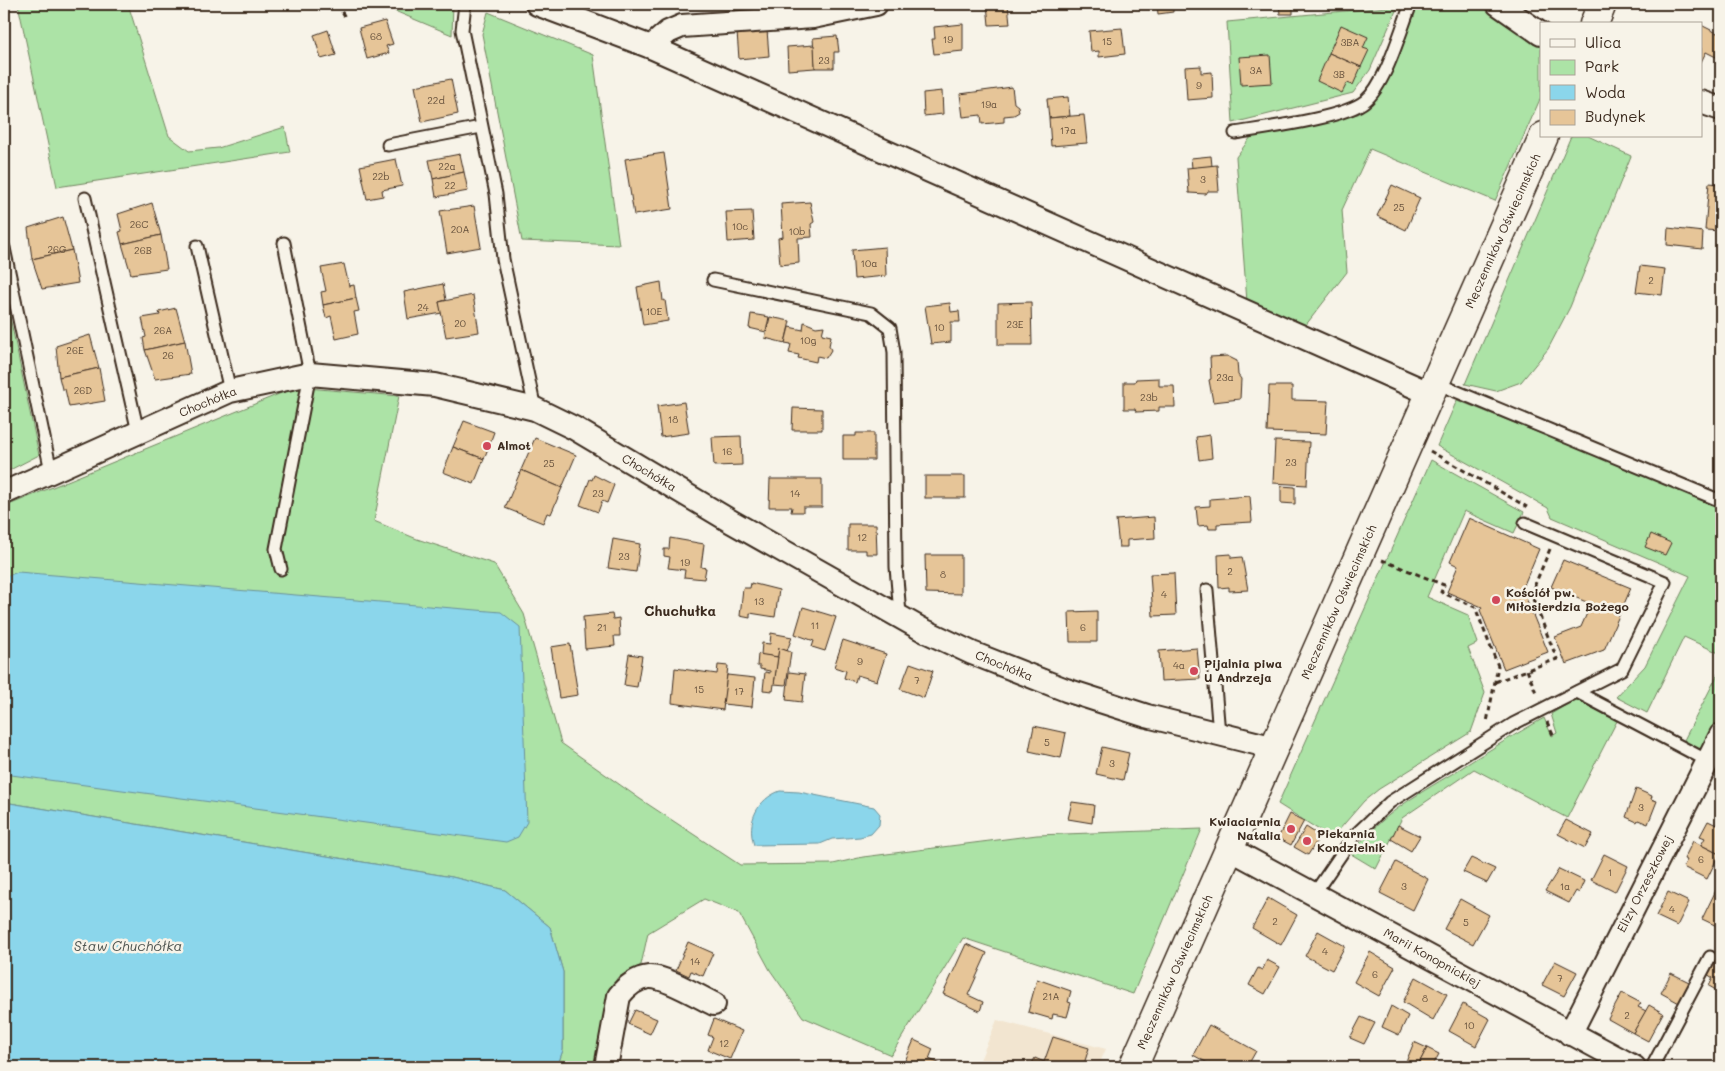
<svg xmlns="http://www.w3.org/2000/svg" width="1725" height="1071" viewBox="0 0 1725 1071" font-family="Mali,sans-serif">
  <style>
    .built { fill: #f2e5d0 }
    .green { fill: #ace3a6; stroke: #748662 }
    .water { fill: #8bd6eb; stroke: #6b9199 }
    .building { fill: #e6c598; stroke: #3b2a1e }
    .lines { fill: none; stroke-linecap: round; stroke-linejoin: round }
    .service-casing { stroke: #3b2a1e; stroke-width: 15 }
    .minor-casing { stroke: #3b2a1e; stroke-width: 26 }
    .secondary-casing { stroke: #3b2a1e; stroke-width: 31 }
    .path { stroke: #3b2a1e; stroke-width: 3; stroke-dasharray: 5 4; stroke-linecap: butt }
    .service { stroke: #f7f3e8; stroke-width: 11 }
    .minor { stroke: #f7f3e8; stroke-width: 22 }
    .secondary { stroke: #f7f3e8; stroke-width: 28 }
    .poi-dot { fill: #d1495b; stroke: #f7f3e8; stroke-width: 2 }
    .labels { text-anchor: middle; stroke-width: 5; stroke-linejoin: round; paint-order: stroke }
    .number-label { font-size: 10px; fill: #66513c }
    .street-label { font-size: 12px; fill: #3b2a1e; stroke: #f7f3e8 }
    .poi-label { font-size: 12px; font-weight: bold; fill: #3b2a1e; stroke: #f7f3e8; text-anchor: start }
    .neighbourhood-label { font-size: 14px; font-weight: bold; fill: #3b2a1e; stroke: #f7f3e8 }
    .water-label { font-size: 14px; font-style: italic; fill: #4f5551; stroke: #f7f3e8 }
  </style>
  <rect width="100%" height="100%" fill="#f7f3e8"/>
  <filter id="ink" filterUnits="userSpaceOnUse"><feTurbulence type="fractalNoise" baseFrequency=".02" numOctaves="2"/><feDisplacementMap in="SourceGraphic" scale="10" xChannelSelector="R" yChannelSelector="G"/><feConvolveMatrix kernelMatrix="1 2 1 2 8 2 1 2 1" color-interpolation-filters="sRGB"/></filter>
  <g filter="url(#ink)">
    <path class="built" d="M997,1020L1106,1049L1098,1067H977Z"/>
    <g class="green">
      <path d="M18,4H128L169,136L189,151L218,148L285,127L290,152L57,187Z"/>
      <path d="M378,4H453L452,35Z"/>
      <path d="M1417,4H1487L1541,42V97L1495,201L1370,149L1342,210L1347,272L1305,326L1247,302L1236,157L1254,133L1358,114C1393,92 1403,41 1417,4Z"/>
      <path d="M1398,6L1370,70L1353,93L1233,123L1227,22Z"/>
      <path d="M488,12L593,55L619,245L522,241L482,34Z"/>
      <path d="M1571,136H1588L1631,156L1570,307L1548,349L1521,382L1496,391L1465,384Z"/>
      <path d="M4,289L39,455L4,473Z"/>
      <path d="M296,387L399,396L374,521L417,539L494,564L524,614L561,743L640,799L740,865L833,864L863,857L1037,835L1202,829L1133,994L963,938L891,1055L803,1017L770,970L739,913L704,899L648,933L641,965L617,978L605,1008L596,1067H557L563,1050V972L550,927L505,890L452,877L4,802V507Z"/>
      <path d="M1457,400L1721,506V654L1684,637L1647,713L1616,697L1645,666L1690,576L1552,517L1548,508L1437,446Z"/>
      <path d="M1431,460L1524,512L1514,533L1464,511L1427,597L1468,615L1478,643L1468,648L1485,693L1471,732L1379,789L1364,801L1332,838L1278,804Z"/>
      <path d="M1721,668V723L1706,754L1683,742Z"/>
      <path d="M1576,699L1617,721L1567,818L1474,769L1402,818L1376,869L1351,854C1383,813 1412,798 1455,772C1484,753 1514,735 1544,718L1552,736L1557,733L1551,714Z"/>
    </g>
    <g class="water">
      <path d="M18,572L501,612L520,627L527,822L518,837L506,842L4,774V577Z"/>
      <path d="M780,791L799,792L874,807L880,814L879,825L871,834L860,837L832,839L820,844L754,845C746,821 758,799 780,791Z"/>
      <path d="M4,802L452,877L505,890L550,927L563,972V1050L557,1067H4Z"/>
    </g>
    <g class="building">
      <path d="M987,4H1008L1010,24L989,25Z"/>
      <path d="M1037,4H1074V5L1038,7Z"/>
      <path d="M1157,4H1173V12L1158,14Z"/>
      <path d="M1279,4H1293V14H1280Z"/>
      <path d="M385,21L393,44L386,46L389,53L367,59L359,28Z"/>
      <path d="M963,24V51L934,54L932,39H935L934,27Z"/>
      <path d="M1341,25L1368,37L1363,48L1369,50L1361,67L1329,53Z"/>
      <path d="M1701,25L1721,35L1720,59L1706,52L1701,62Z"/>
      <path d="M1122,28L1125,54L1099,57V51L1091,52L1089,31Z"/>
      <path d="M328,30L336,55L321,59L314,35Z"/>
      <path d="M767,30L769,56L739,59L737,32Z"/>
      <path d="M837,36L839,52H834V68H815L813,38Z"/>
      <path d="M814,45L815,68L788,70L787,47Z"/>
      <path d="M1329,53L1361,67L1353,85L1347,83L1342,93L1317,81Z"/>
      <path d="M1270,55L1272,83L1241,85L1239,57Z"/>
      <path d="M1201,66V73L1212,72L1213,98L1187,100L1185,67Z"/>
      <path d="M451,79L458,114L422,122L415,86Z"/>
      <path d="M1012,87L1014,103L1018,106L1019,112L1014,115L1004,116V122L982,124L981,115L963,117L960,94Z"/>
      <path d="M942,91L943,114L924,116L923,93Z"/>
      <path d="M1068,97L1070,116L1049,118L1047,99Z"/>
      <path d="M1084,115L1087,143L1051,146L1049,118Z"/>
      <path d="M664,153L672,209L634,215L625,159Z"/>
      <path d="M460,154L464,172L433,179L429,160Z"/>
      <path d="M1211,156L1212,166L1192,168L1191,158Z"/>
      <path d="M396,159L402,186L382,190L383,196L367,199L360,166Z"/>
      <path d="M1217,165L1219,191H1208L1206,194L1189,193L1187,168Z"/>
      <path d="M464,172L468,191L436,197L433,179Z"/>
      <path d="M1709,183L1721,184V231L1705,230Z"/>
      <path d="M1392,185L1420,198L1406,230L1377,216Z"/>
      <path d="M810,202L814,222L811,224L812,237L798,238L799,263L780,265L778,238L783,237L781,204Z"/>
      <path d="M152,203L161,235L122,244L119,232L122,231L118,214Z"/>
      <path d="M474,206L481,247L447,253L440,211Z"/>
      <path d="M752,211L754,240L728,242L726,212Z"/>
      <path d="M63,217L72,250L32,259L28,228Z"/>
      <path d="M1668,228L1703,232L1702,249L1667,245Z"/>
      <path d="M161,235L167,269L131,274L122,244Z"/>
      <path d="M885,247L886,276L854,279L852,250Z"/>
      <path d="M72,250L78,283L42,289L32,259Z"/>
      <path d="M344,264L349,286L354,285L356,298L323,305L321,292L326,291L321,268Z"/>
      <path d="M1640,266L1665,269L1662,295L1636,292Z"/>
      <path d="M661,282L663,301L665,300L668,321L643,325L637,287Z"/>
      <path d="M443,284L446,300L439,302L442,313L408,319L404,292Z"/>
      <path d="M473,295L479,332L446,337L439,302Z"/>
      <path d="M356,298L359,311L354,312L358,334L336,339L331,316L326,318L323,305Z"/>
      <path d="M1031,302L1032,345H998V303Z"/>
      <path d="M950,303L951,312L959,311L960,322H951V342L931,344L925,306Z"/>
      <path d="M176,308L185,341L145,350L143,338L146,337L142,318L160,315L159,312Z"/>
      <path d="M751,314L769,317L766,332L749,328Z"/>
      <path d="M770,317L790,321L785,343L765,338Z"/>
      <path d="M804,322L816,327L824,326L822,334L831,336L829,346L831,350L826,358L817,356L816,362L798,358L799,355L789,353L791,344L785,343L789,327L803,330Z"/>
      <path d="M90,335L99,368L59,377L56,346Z"/>
      <path d="M185,341L191,374L155,379L145,350Z"/>
      <path d="M1227,356L1237,361L1238,375L1241,379L1240,399L1213,402L1209,380L1211,379L1210,357Z"/>
      <path d="M99,368L105,401L69,407L65,389H62L59,377Z"/>
      <path d="M1159,378V386H1174L1175,407H1159V411L1136,412L1135,409H1124V382H1135L1136,379Z"/>
      <path d="M1269,386H1292V400L1328,401L1326,434L1267,432Z"/>
      <path d="M684,402L689,433L661,437L657,406Z"/>
      <path d="M793,408L822,409V430H792Z"/>
      <path d="M464,421L494,432L484,459L453,447Z"/>
      <path d="M856,433H874V460H843V436H856Z"/>
      <path d="M1210,435L1212,458L1199,460L1196,437Z"/>
      <path d="M741,436L742,465L714,466L712,437Z"/>
      <path d="M535,438L576,455L562,488L521,470Z"/>
      <path d="M1275,441L1309,442L1307,485L1273,483Z"/>
      <path d="M453,447L484,459L474,484L443,472Z"/>
      <path d="M521,470L562,488L551,514L547,513L543,523L505,508Z"/>
      <path d="M594,475L614,485L607,503L602,501L598,512L580,505L590,479L592,480Z"/>
      <rect x="925" y="476" width="40" height="22"/>
      <path d="M770,479H822V507H803V512H791L792,507H769Z"/>
      <path d="M1281,486L1295,487V504L1281,503Z"/>
      <path d="M1250,496L1252,522L1217,524V529H1209L1208,525L1198,526L1196,507L1210,506V499Z"/>
      <path d="M1154,517L1155,538L1127,540V547H1119L1116,520Z"/>
      <path d="M1469,518L1539,549L1521,592L1524,593L1548,652L1504,669L1480,610L1482,607L1447,592L1458,566L1450,562Z"/>
      <path d="M848,524H876L877,554H866V550H848Z"/>
      <path d="M1651,534L1671,543L1665,555L1645,547Z"/>
      <path d="M670,538L704,544L701,567L706,568L704,579L684,577L685,570L668,568L670,557L664,556V549H669Z"/>
      <path d="M613,539L640,544L636,572L608,568Z"/>
      <path d="M1231,554V558L1242,557L1248,590L1229,591V587L1219,588L1218,555Z"/>
      <path d="M925,555H961V594L926,593Z"/>
      <path d="M1563,560L1631,588L1604,650L1566,664L1555,637L1581,627L1591,604L1551,587Z"/>
      <path d="M1174,573L1176,615L1153,616L1150,574Z"/>
      <path d="M751,583L779,590L775,617L750,613V618L740,616L743,588H750Z"/>
      <path d="M803,607L836,617L825,651L812,647L814,641L795,634Z"/>
      <path d="M1097,611V642H1070L1069,612Z"/>
      <path d="M612,614L613,619L619,618L620,636H614L615,646L585,649L583,617Z"/>
      <path d="M771,633L792,637L787,651L779,648L778,657L761,655L762,643L770,644Z"/>
      <path d="M843,640L886,654L877,681L857,675L855,682L844,678L846,671L834,667Z"/>
      <path d="M570,644L578,695L559,698L551,647Z"/>
      <path d="M779,648L791,652L786,685L774,684Z"/>
      <path d="M1197,648L1200,679L1161,681L1159,651Z"/>
      <path d="M629,654L642,656L637,687L624,685Z"/>
      <path d="M758,654L778,657L773,691L763,690L765,672L770,673V671L760,669V666H757Z"/>
      <path d="M910,663L933,671L924,698L900,689Z"/>
      <path d="M718,665L728,666L723,710L672,703L675,668L717,674Z"/>
      <path d="M789,672L805,674L802,702L786,700Z"/>
      <path d="M727,675L755,678L752,707L723,704Z"/>
      <path d="M1034,726L1066,733L1061,758L1029,751Z"/>
      <path d="M1102,747L1129,753L1123,780L1096,774Z"/>
      <path d="M1636,789L1652,796L1651,799L1657,801L1648,824L1638,820L1637,822L1626,817Z"/>
      <path d="M1072,802L1094,805L1092,823L1068,819Z"/>
      <path d="M1290,814L1304,821L1291,845L1278,838Z"/>
      <path d="M1566,820L1593,834L1585,848L1558,834Z"/>
      <path d="M1708,821L1721,827L1719,854L1701,845L1705,838L1700,836Z"/>
      <path d="M1398,825L1420,836L1411,851L1391,839Z"/>
      <path d="M1306,827L1320,836L1308,855L1294,847Z"/>
      <path d="M1693,841L1719,854L1707,879L1683,867L1687,860L1684,859Z"/>
      <path d="M1604,854L1628,866L1615,892L1591,880Z"/>
      <path d="M1471,858L1495,869L1487,883L1463,872Z"/>
      <path d="M1396,862L1428,879L1413,910L1380,893Z"/>
      <path d="M1559,869L1584,881L1579,893L1576,891L1569,903L1545,891Z"/>
      <path d="M1719,884L1721,885V922L1719,927L1702,919Z"/>
      <path d="M1668,892L1689,902L1677,926L1656,916Z"/>
      <path d="M1268,898L1297,915L1281,945L1252,928Z"/>
      <path d="M1460,899L1489,915L1473,944L1444,929Z"/>
      <path d="M1318,931L1345,946L1332,970L1305,956Z"/>
      <path d="M688,942L713,953L703,976L691,971L689,976L676,970Z"/>
      <path d="M966,944L987,953L968,995L983,1002L980,1011L943,994Z"/>
      <path d="M1370,952L1395,967L1379,996L1354,982Z"/>
      <path d="M1716,956L1721,959V993L1709,986L1713,978L1707,974Z"/>
      <path d="M1267,960L1280,967L1265,994L1249,985L1258,968L1262,970Z"/>
      <path d="M1555,961L1577,972L1564,996L1542,985Z"/>
      <path d="M1671,973L1691,983L1681,1004L1661,993Z"/>
      <path d="M1416,977L1447,994L1433,1020L1403,1002Z"/>
      <path d="M1037,979L1071,991L1068,1002L1071,1003L1067,1017L1053,1014L1052,1019L1028,1012Z"/>
      <path d="M1622,993L1641,1003L1638,1007L1646,1011L1633,1033L1608,1019Z"/>
      <path d="M1721,995V1007L1716,1004Z"/>
      <path d="M1463,1004L1490,1019L1476,1046L1449,1031Z"/>
      <path d="M1649,1005L1663,1013L1648,1041L1633,1033Z"/>
      <path d="M1391,1006L1408,1016L1399,1035L1382,1027Z"/>
      <path d="M635,1010L657,1019L650,1034L628,1024Z"/>
      <path d="M1361,1017L1375,1023L1364,1044L1350,1038Z"/>
      <path d="M714,1019L742,1031L730,1059L708,1050L713,1037L708,1035Z"/>
      <path d="M1209,1025L1256,1051L1247,1067H1215L1193,1055Z"/>
      <path d="M1053,1037L1089,1048L1083,1067H1030L1035,1058L1044,1062Z"/>
      <path d="M914,1040L933,1049L929,1059L948,1067H916L905,1061Z"/>
      <path d="M1414,1042L1427,1048L1417,1067H1404Z"/>
      <path d="M1427,1048L1439,1054L1432,1067H1417Z"/>
    </g>
    <g class="lines">
      <defs>
        <g id="service">
          <path d="M465,4L462,30L496,194L503,259L535,409"/>
          <path d="M1235,133C1265,128 1345,118 1365,101C1386,84 1401,29 1411,4"/>
          <path d="M388,145L481,127"/>
          <path d="M85,198L138,432"/>
          <path d="M197,246L230,391"/>
          <path d="M4,248L51,471"/>
          <path d="M713,280L871,313L890,328L894,352L896,567L900,614"/>
          <path d="M1436,383L1721,501"/>
          <path d="M281,569L276,549L310,374L284,243"/>
          <path d="M1207,590L1219,734"/>
          <path d="M1577,692L1708,761"/>
          <path d="M1314,894L1353,837L1390,802L1513,724L1622,669L1665,582L1525,523"/>
          <path d="M1652,1067L1710,957"/>
        </g>
        <g id="minor">
          <path d="M537,4L651,47L1431,394"/>
          <path d="M1498,4L1541,34"/>
          <path d="M651,47L668,32L682,26L813,17L876,4"/>
          <path d="M1701,102L1721,109"/>
          <path d="M4,493L230,391L310,374L435,385L535,409L574,428L732,522L923,630L972,653L1066,690L1147,716L1275,748"/>
          <path d="M1230,849L1634,1067"/>
          <path d="M1570,1034L1721,735"/>
          <path d="M606,1067L619,996C626,987 637,978 649,977C665,976 699,997 714,1004"/>
        </g>
        <g id="secondary">
          <path d="M1594,24L1602,4"/>
          <path d="M1133,1067L1544,136"/>
        </g>
      </defs>
      <use href="#service" class="service-casing"/>
      <use href="#minor" class="minor-casing"/>
      <use href="#secondary" class="secondary-casing"/>
      <g class="path">
        <path d="M337,4L345,17"/>
        <path d="M1430,451L1527,507"/>
        <path d="M1382,560L1444,585L1441,592L1475,607L1498,666L1487,722"/>
        <path d="M1527,670L1537,695"/>
        <path d="M1495,682L1557,659L1531,594L1550,549"/>
        <path d="M1547,722L1554,737"/>
      </g>
      <use href="#service" class="service"/>
      <use href="#minor" class="minor"/>
      <use href="#secondary" class="secondary"/>
    </g>
  </g>
  <g class="poi-dot">
    <circle cx="487" cy="446" r="5"/>
    <circle cx="1496" cy="600" r="5"/>
    <circle cx="1194" cy="671" r="5"/>
    <circle cx="1291" cy="829" r="5"/>
    <circle cx="1307" cy="841" r="5"/>
  </g>
  <g class="labels">
    <g class="number-label">
      <text x="376" y="40">68</text>
      <text x="948" y="43">19</text>
      <text x="1107" y="45">15</text>
      <text x="1350" y="46">3BA</text>
      <text x="824" y="64">23</text>
      <text x="1256" y="74">3A</text>
      <text x="1339" y="78">3B</text>
      <text x="1199" y="89">9</text>
      <text x="436" y="104">22d</text>
      <text x="989" y="108">19a</text>
      <text x="1068" y="134">17a</text>
      <text x="447" y="170">22a</text>
      <text x="381" y="180">22b</text>
      <text x="1203" y="183">3</text>
      <text x="450" y="189">22</text>
      <text x="1399" y="211">25</text>
      <text x="139" y="228">26C</text>
      <text x="740" y="230">10c</text>
      <text x="460" y="233">20A</text>
      <text x="797" y="235">10b</text>
      <text x="57" y="253">26G</text>
      <text x="143" y="254">26B</text>
      <text x="869" y="267">10a</text>
      <text x="1651" y="284">2</text>
      <text x="423" y="311">24</text>
      <text x="654" y="315">10E</text>
      <text x="460" y="327">20</text>
      <text x="1015" y="328">23E</text>
      <text x="939" y="331">10</text>
      <text x="163" y="334">26A</text>
      <text x="808" y="344">10g</text>
      <text x="75" y="354">26E</text>
      <text x="168" y="359">26</text>
      <text x="1225" y="381">23a</text>
      <text x="83" y="394">26D</text>
      <text x="1149" y="401">23b</text>
      <text x="673" y="423">18</text>
      <text x="727" y="455">16</text>
      <text x="1291" y="466">23</text>
      <text x="549" y="467">25</text>
      <text x="598" y="497">23</text>
      <text x="795" y="497">14</text>
      <text x="862" y="541">12</text>
      <text x="624" y="560">23</text>
      <text x="685" y="566">19</text>
      <text x="1230" y="575">2</text>
      <text x="943" y="578">8</text>
      <text x="1164" y="598">4</text>
      <text x="759" y="605">13</text>
      <text x="815" y="629">11</text>
      <text x="602" y="631">21</text>
      <text x="1083" y="631">6</text>
      <text x="860" y="665">9</text>
      <text x="1179" y="669">4a</text>
      <text x="917" y="684">7</text>
      <text x="699" y="693">15</text>
      <text x="739" y="695">17</text>
      <text x="1047" y="746">5</text>
      <text x="1112" y="767">3</text>
      <text x="1641" y="811">3</text>
      <text x="1701" y="863">6</text>
      <text x="1610" y="876">1</text>
      <text x="1404" y="890">3</text>
      <text x="1565" y="890">1a</text>
      <text x="1672" y="913">4</text>
      <text x="1275" y="925">2</text>
      <text x="1466" y="926">5</text>
      <text x="1325" y="955">4</text>
      <text x="695" y="965">14</text>
      <text x="1375" y="978">6</text>
      <text x="1560" y="982">7</text>
      <text x="1051" y="1000">21A</text>
      <text x="1425" y="1002">8</text>
      <text x="1627" y="1019">2</text>
      <text x="1469" y="1029">10</text>
      <text x="724" y="1047">12</text>
    </g>
    <g class="street-label">
      <text transform="translate(1503 231) rotate(-66)" y="4">Męczenników Oświęcimskich</text>
      <text transform="translate(208 402) rotate(-22)" y="4">Chochółka</text>
      <text transform="translate(649 473) rotate(31)" y="4">Chochółka</text>
      <text transform="translate(1339 602) rotate(-66)" y="4">Męczenników Oświęcimskich</text>
      <text transform="translate(1004 666) rotate(22)" y="4">Chochółka</text>
      <text transform="translate(1645 884) rotate(-63)" y="4">Elizy Orzeszkowej</text>
      <text transform="translate(1432 958) rotate(29)" y="4">Marii Konopnickiej</text>
      <text transform="translate(1175 972) rotate(-66)" y="4">Męczenników Oświęcimskich</text>
    </g>
    <g class="poi-label">
      <text x="497" y="450">Almot</text>
      <text x="1506" y="597">Kościół pw.<tspan x="1506" dy="14">Miłosierdzia Bożego</tspan></text>
      <text x="1204" y="668">Pijalnia piwa<tspan x="1204" dy="14">U Andrzeja</tspan></text>
      <text x="1281" y="826" text-anchor="end">Kwiaciarnia<tspan x="1281" dy="14">Natalia</tspan></text>
      <text x="1317" y="838">Piekarnia<tspan x="1317" dy="14">Kondzielnik</tspan></text>
    </g>
    <g class="neighbourhood-label">
      <text x="680" y="616">Chuchułka</text>
    </g>
    <g class="water-label">
      <text x="128" y="951">Staw Chuchółka</text>
    </g>
  </g>
  <rect width="1725" height="1071" fill="none" stroke="#f7f3e8" stroke-width="20"/>
  <rect x="10" y="10" width="1705" height="1051" fill="none" stroke="#3b2a1e" stroke-width="2" filter="url(#ink)"/>
  <rect x="1540" y="22" width="162" height="115" fill="#f7f3e8" stroke="#aca397"/>
  <rect x="1550" y="39" width="25" height="8" fill="#f7f3e8" stroke="#aca397"/>
  <text x="1585" y="48" font-size="15" fill="#3b2a1e">Ulica</text>
  <rect x="1550" y="60" width="25" height="15" fill="#ace3a6" stroke="#aca397"/>
  <text x="1585" y="72" font-size="15" fill="#3b2a1e">Park</text>
  <rect x="1550" y="85" width="25" height="15" fill="#8bd6eb" stroke="#aca397"/>
  <text x="1585" y="98" font-size="15" fill="#3b2a1e">Woda</text>
  <rect x="1550" y="110" width="25" height="15" fill="#e6c598" stroke="#aca397"/>
  <text x="1585" y="122" font-size="15" fill="#3b2a1e">Budynek</text>
</svg>
